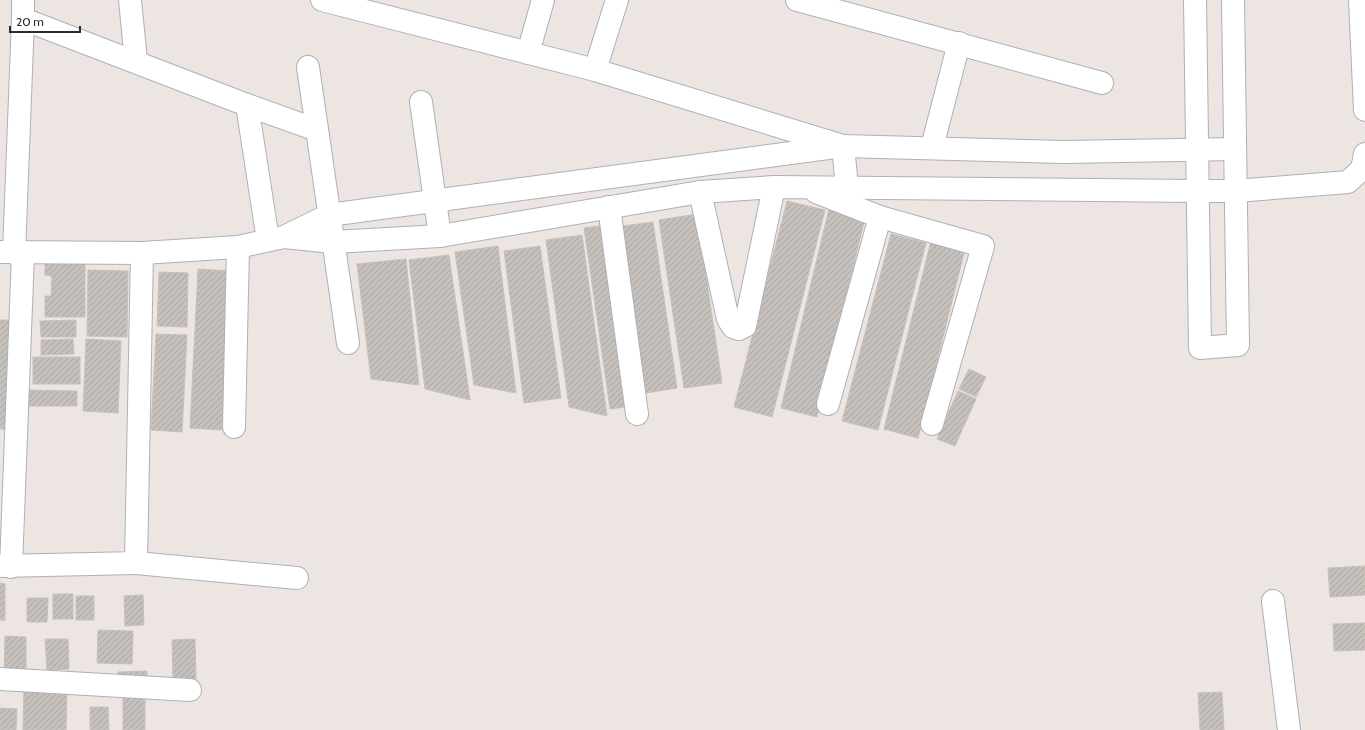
<svg xmlns="http://www.w3.org/2000/svg" width="1365" height="730" viewBox="0 0 1365 730" font-family="Cabin,sans-serif">
  <style>
    .building { fill: url(#building-hatch); stroke: #c8c1ba }
    .lines { fill: none; stroke-linecap: round; stroke-linejoin: round }
    .minor-casing { stroke: #adb1b7; stroke-width: 24 }
    .minor { stroke: #fff; stroke-width: 22 }
  </style>
  <defs>
    <pattern id="building-hatch" width="6" height="6" patternUnits="userSpaceOnUse"><rect width="6" height="6" fill="#c5c0bc"/><path d="M-1 1l2-2M0 6l6-6M5 7l2-2" fill="none" stroke="#a9a5a2"/></pattern>
  </defs>
  <rect width="100%" height="100%" fill="#ece5e1"/>
  <g class="building">
    <path d="M787,201L825,210L772,417L734,407Z"/>
    <path d="M829,209L865,218L817,417L781,408Z"/>
    <path d="M697,214L722,383L684,388L659,220Z"/>
    <path d="M653,222L677,388L640,394L616,227Z"/>
    <path d="M607,225L633,406L610,409L584,228Z"/>
    <path d="M891,234L926,243L878,430L842,421Z"/>
    <path d="M582,235L607,416L569,407L546,240Z"/>
    <path d="M932,237L966,245L918,438L884,429Z"/>
    <path d="M498,246L516,393L474,385L455,252Z"/>
    <path d="M540,246L561,398L524,403L504,251Z"/>
    <path d="M449,255L470,400L425,389L409,260Z"/>
    <path d="M406,259L419,385L371,379L357,264Z"/>
    <path d="M45,261L85,262V317H45V296H51L52,276L45,275Z"/>
    <path d="M198,269L230,271L222,430L190,428Z"/>
    <path d="M88,270L128,271L127,337L87,336Z"/>
    <path d="M159,272L188,273L187,327L157,326Z"/>
    <path d="M0,320H9L5,429H0Z"/>
    <path d="M76,320V337H41L40,321Z"/>
    <path d="M156,334L187,335L182,432L151,430Z"/>
    <path d="M73,339L74,354L41,355V340Z"/>
    <path d="M86,339L121,341L118,413L83,411Z"/>
    <rect x="33" y="357" width="47" height="27"/>
    <path d="M969,369L986,377L976,397L959,389Z"/>
    <path d="M27,390L77,391V406H27Z"/>
    <path d="M958,391L976,399L955,446L937,439Z"/>
    <path d="M1365,566V595L1330,597L1328,568Z"/>
    <path d="M0,583L5,584V620H0Z"/>
    <rect x="53" y="594" width="20" height="25"/>
    <path d="M143,595L144,625L125,626L124,596Z"/>
    <rect x="76" y="596" width="18" height="24"/>
    <path d="M27,598H48L47,622H27Z"/>
    <path d="M1365,623V650L1334,651L1333,624Z"/>
    <path d="M98,630L133,631L132,664L97,663Z"/>
    <path d="M5,636L26,637V676H4Z"/>
    <path d="M45,639H68L69,669L47,670Z"/>
    <path d="M195,639L196,679H173L172,640Z"/>
    <path d="M147,671V684L119,685L118,672Z"/>
    <path d="M24,688L67,689L66,730H23Z"/>
    <path d="M1222,692L1224,730H1200L1198,693Z"/>
    <rect x="123" y="694" width="22" height="36"/>
    <path d="M90,707H108L109,730H90Z"/>
    <path d="M0,708L17,709L16,730H0Z"/>
  </g>
  <g class="lines">
    <defs>
      <g id="minor">
        <path d="M130,0L136,61"/>
        <path d="M322,0L595,70L843,146L847,187"/>
        <path d="M797,0L1102,83"/>
        <path d="M1195,0L1200,348L1238,345L1233,0"/>
        <path d="M1360,0L1365,110"/>
        <path d="M23,19L247,105L317,130"/>
        <path d="M528,53L543,0"/>
        <path d="M308,67L348,343"/>
        <path d="M595,70L617,0"/>
        <path d="M421,102L440,236"/>
        <path d="M247,105L268,240"/>
        <path d="M932,147L959,43"/>
        <path d="M700,192L728,319L733,327L739,329L745,326L774,187"/>
        <path d="M816,192L880,217L983,246L932,424"/>
        <path d="M609,207L637,414"/>
        <path d="M284,237L329,215L843,146L1064,152L1235,149"/>
        <path d="M0,252L142,253L238,247L284,237L333,242L440,236L700,192L774,187L1197,191H1236L1348,182L1362,169L1365,154"/>
        <path d="M14,253L23,19V0"/>
        <path d="M828,404L880,217"/>
        <path d="M234,427L238,247"/>
        <path d="M136,563L297,578"/>
        <path d="M0,566L136,563L142,253"/>
        <path d="M11,567L23,253"/>
        <path d="M1273,601L1289,730"/>
        <path d="M0,679L190,690"/>
      </g>
    </defs>
    <use href="#minor" class="minor-casing"/>
    <use href="#minor" class="minor"/>
  </g>
  <path d="M10 26v6h70v-6" fill="none" stroke="#2c2c2c" stroke-width="2"/>
  <text x="16" y="26" font-size="12" fill="#2c2c2c" stroke="#ffffff" stroke-width="3" paint-order="stroke">20 m</text>
</svg>
